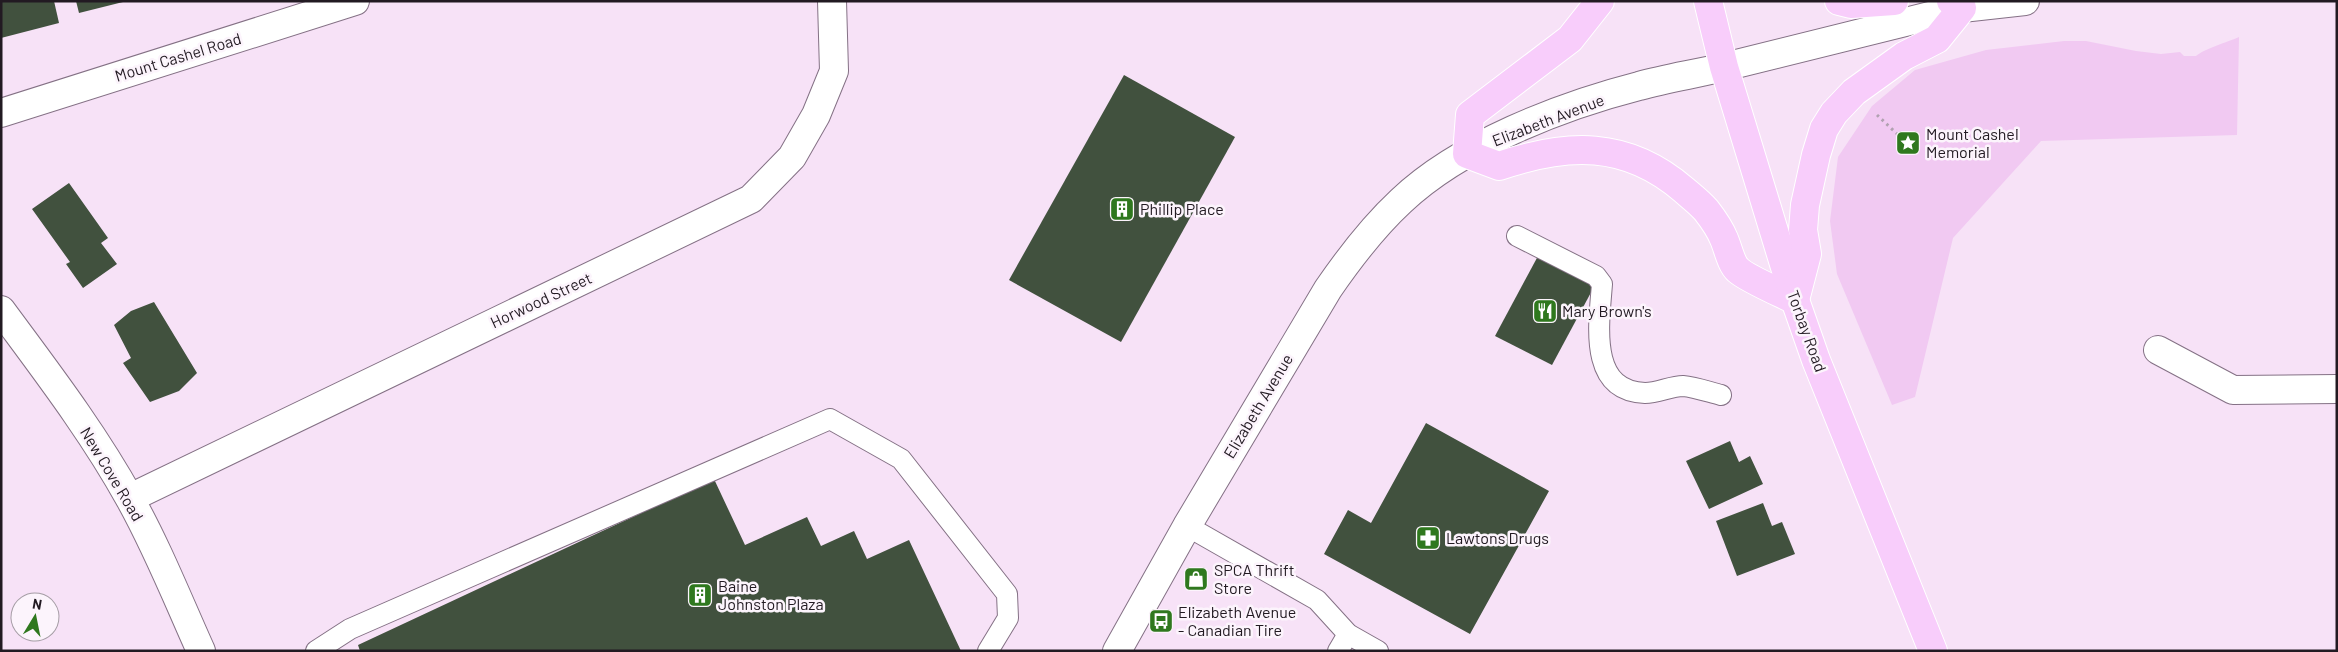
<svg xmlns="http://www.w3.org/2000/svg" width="2338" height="652" viewBox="0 0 2338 652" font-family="Barlow,sans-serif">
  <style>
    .green { fill: #f1c9f2 }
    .building { fill: #41513e }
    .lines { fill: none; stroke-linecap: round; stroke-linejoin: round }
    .service-casing { stroke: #847185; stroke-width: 22 }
    .minor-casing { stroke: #847185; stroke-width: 30 }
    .tertiary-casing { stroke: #847185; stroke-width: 30 }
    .secondary-casing { stroke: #847185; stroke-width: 30 }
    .primary-casing { stroke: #fff; stroke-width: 30 }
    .path { stroke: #b1a1b1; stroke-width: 3; stroke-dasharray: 2.5 4; stroke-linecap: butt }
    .service { stroke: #fff; stroke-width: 20 }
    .minor { stroke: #fff; stroke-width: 28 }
    .tertiary { stroke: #fff; stroke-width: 28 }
    .secondary { stroke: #fff; stroke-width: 28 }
    .primary { stroke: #f8cdfb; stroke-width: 28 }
    .labels { text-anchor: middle; stroke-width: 5; stroke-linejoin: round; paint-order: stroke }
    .street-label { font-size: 16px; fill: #221a22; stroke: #fcf4fc }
    .poi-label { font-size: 16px; fill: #221a22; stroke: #fcf4fc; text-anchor: start }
  </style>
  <rect width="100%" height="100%" fill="#f7e2f7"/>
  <path class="green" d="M2239,37L2237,135L2041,141L1953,238L1915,397L1892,405L1837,274L1830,221L1838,157L1872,106L1915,70L1986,50L2064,41H2086L2136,51L2161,54L2180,52L2184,56H2196C2204,49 2228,42 2239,37Z"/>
  <g class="building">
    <path d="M1,1H54L59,23L1,38Z"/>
    <path d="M76,1H122L123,2L79,13Z"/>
    <path d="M1124,75L1235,137L1121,342L1009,280Z"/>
    <path d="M69,183L108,238L101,243L117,264L83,288L66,264L70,262L32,209Z"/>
    <path d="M1538,256L1595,285L1552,365L1495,336Z"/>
    <path d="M154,302L197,373L179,391L150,402L123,363L131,358L114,325L131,311Z"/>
    <path d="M1426,423L1549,491L1470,634L1324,554L1348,510L1371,523Z"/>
    <path d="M1730,441L1739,462L1750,456L1763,484L1709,509L1686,461Z"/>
    <path d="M714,479L745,545L807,517L821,546L854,531L867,559L909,540L961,651H360L358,645Z"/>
    <path d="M1763,503L1772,526L1782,522L1795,554L1737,576L1716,521Z"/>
  </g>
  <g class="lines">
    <defs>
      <g id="service">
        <path d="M1517,236L1596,276L1602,284C1599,324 1588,391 1645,393C1658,393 1671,386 1683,386C1695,387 1709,392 1721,395"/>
        <path d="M1187,526L1317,600L1348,634L1378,651"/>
        <path d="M316,651L350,629L830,419L901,459L1007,594L1008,618L988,651"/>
        <path d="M1338,651L1348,634"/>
      </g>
      <g id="minor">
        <path d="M1724,67L1962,8L2025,1"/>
        <path d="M1,113L355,1"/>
        <path d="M2158,350L2233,390L2337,389"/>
        <path d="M130,498L751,199L792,157L816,115L834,71L832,1"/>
      </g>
      <path id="tertiary" d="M1,310C46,371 93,432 130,499C157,547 178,600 201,651"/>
      <path id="secondary" d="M1117,651L1187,526L1328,289C1350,257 1373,227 1401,201C1460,145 1561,106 1639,86C1667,78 1696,74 1724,67"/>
      <g id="primary">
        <path d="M1600,1L1570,39L1470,115L1467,154L1499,166C1567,143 1626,140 1684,190C1691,196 1700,203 1706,210C1713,219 1720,229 1724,239C1728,248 1731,264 1738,270C1746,278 1783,294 1795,300"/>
        <path d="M1708,1L1724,67L1795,300L1816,360L1933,651"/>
        <path d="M1839,1L1851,4L1894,1"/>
        <path d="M1795,300L1807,254L1803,230L1805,205L1816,155L1824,129L1834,113L1854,92L1904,56L1937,39L1962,8L1951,1"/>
      </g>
    </defs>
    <use href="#service" class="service-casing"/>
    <use href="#minor" class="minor-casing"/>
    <use href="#tertiary" class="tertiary-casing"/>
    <use href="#secondary" class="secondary-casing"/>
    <use href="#primary" class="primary-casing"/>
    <path class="path" d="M1877,115L1909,145"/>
    <use href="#service" class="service"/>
    <use href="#minor" class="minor"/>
    <use href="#tertiary" class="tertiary"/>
    <use href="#secondary" class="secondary"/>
    <use href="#primary" class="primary"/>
  </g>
  <defs>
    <symbol id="sight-square" viewBox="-11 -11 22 22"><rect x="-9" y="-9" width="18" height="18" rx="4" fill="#2f781e" stroke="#fcf4fc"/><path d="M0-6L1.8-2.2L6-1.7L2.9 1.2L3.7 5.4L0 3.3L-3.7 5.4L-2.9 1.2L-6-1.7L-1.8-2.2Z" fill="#fff"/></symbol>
    <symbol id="building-square" viewBox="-11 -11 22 22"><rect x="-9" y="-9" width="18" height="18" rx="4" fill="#2f781e" stroke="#fcf4fc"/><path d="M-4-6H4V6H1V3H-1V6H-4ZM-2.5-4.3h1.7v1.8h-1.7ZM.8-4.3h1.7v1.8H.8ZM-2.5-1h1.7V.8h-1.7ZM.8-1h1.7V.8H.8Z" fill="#fff"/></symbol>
    <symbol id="restaurant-square" viewBox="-11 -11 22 22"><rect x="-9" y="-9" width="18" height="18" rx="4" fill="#2f781e" stroke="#fcf4fc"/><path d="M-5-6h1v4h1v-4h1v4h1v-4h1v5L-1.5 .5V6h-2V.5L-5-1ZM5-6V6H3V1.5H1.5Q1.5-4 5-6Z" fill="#fff"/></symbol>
    <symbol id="pharmacy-square" viewBox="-11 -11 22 22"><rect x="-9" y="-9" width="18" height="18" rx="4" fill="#2f781e" stroke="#fcf4fc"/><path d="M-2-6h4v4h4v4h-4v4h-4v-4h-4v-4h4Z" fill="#fff"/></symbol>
    <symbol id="shop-square" viewBox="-11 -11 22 22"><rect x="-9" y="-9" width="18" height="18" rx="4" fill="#2f781e" stroke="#fcf4fc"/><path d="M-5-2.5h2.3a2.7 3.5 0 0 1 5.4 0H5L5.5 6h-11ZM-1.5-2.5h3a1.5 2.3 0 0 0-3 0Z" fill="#fff"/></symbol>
    <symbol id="bus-square" viewBox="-11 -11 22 22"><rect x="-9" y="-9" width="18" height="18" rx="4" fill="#2f781e" stroke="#fcf4fc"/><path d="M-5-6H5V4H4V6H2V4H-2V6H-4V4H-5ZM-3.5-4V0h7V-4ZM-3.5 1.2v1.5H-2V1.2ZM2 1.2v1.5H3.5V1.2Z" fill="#fff"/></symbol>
  </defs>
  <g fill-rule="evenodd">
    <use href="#sight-square" x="1894" y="129" width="28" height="28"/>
    <use href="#building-square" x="1108" y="195" width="28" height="28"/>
    <use href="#restaurant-square" x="1531" y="297" width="28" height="28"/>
    <use href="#pharmacy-square" x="1414" y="524" width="28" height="28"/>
    <use href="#shop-square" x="1182" y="565" width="28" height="28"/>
    <use href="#building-square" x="686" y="581" width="28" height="28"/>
    <use href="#bus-square" x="1147" y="607" width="28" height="28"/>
  </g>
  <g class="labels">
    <g class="street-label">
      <text transform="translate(178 57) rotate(-17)" y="6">Mount Cashel Road</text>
      <text transform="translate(1548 120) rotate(-21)" y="6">Elizabeth Avenue</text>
      <text transform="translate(541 300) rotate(-25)" y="6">Horwood Street</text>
      <text transform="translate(1807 331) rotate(70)" y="6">Torbay Road</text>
      <text transform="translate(1258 406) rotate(-59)" y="6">Elizabeth Avenue</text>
      <text transform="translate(112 474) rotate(59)" y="6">New Cove Road</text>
    </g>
    <g class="poi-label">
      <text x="1926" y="140">Mount Cashel<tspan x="1926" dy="18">Memorial</tspan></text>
      <text x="1140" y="215">Phillip Place</text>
      <text x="1562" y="317">Mary Brown's</text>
      <text x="1446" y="544">Lawtons Drugs</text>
      <text x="1214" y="576">SPCA Thrift<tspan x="1214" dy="18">Store</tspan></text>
      <text x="718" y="592">Baine<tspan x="718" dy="18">Johnston Plaza</tspan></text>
      <text x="1178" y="618">Elizabeth Avenue<tspan x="1178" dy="18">- Canadian Tire</tspan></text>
    </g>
  </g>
  <rect width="2338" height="652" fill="none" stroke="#221a22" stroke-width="5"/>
  <g transform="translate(35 617) rotate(10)"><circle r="24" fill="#fcf4fc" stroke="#a59da5"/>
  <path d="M0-4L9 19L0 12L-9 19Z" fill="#2f781e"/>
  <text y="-8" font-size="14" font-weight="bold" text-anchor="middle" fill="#221a22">N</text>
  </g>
</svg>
